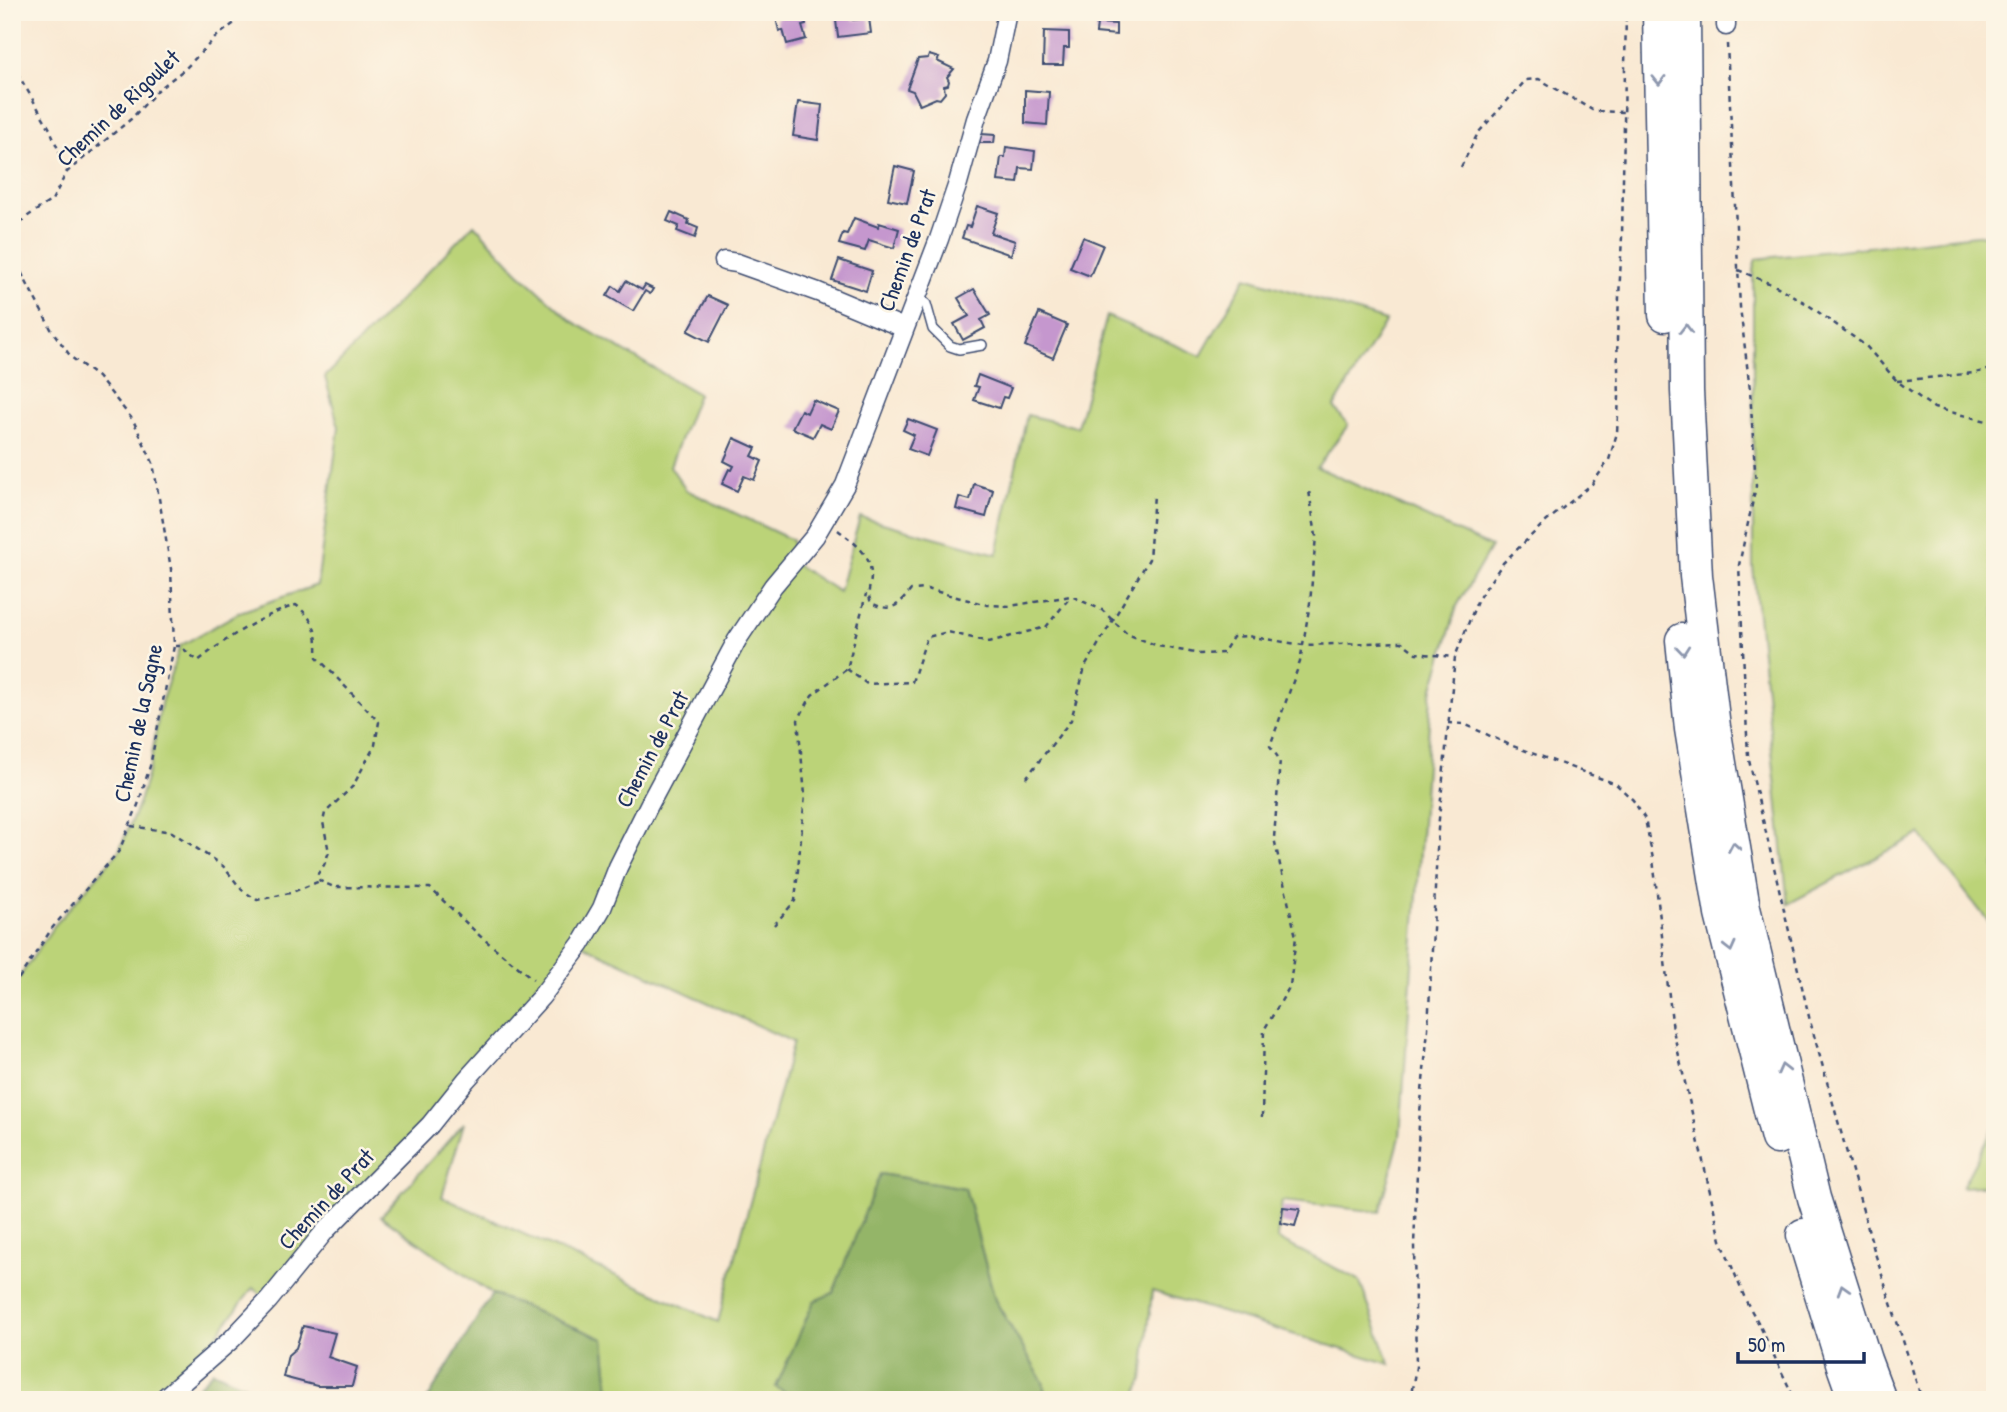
<svg xmlns="http://www.w3.org/2000/svg" width="2007" height="1412" viewBox="0 0 2007 1412" font-family="'Patrick Hand',sans-serif">
  <style>
    .green { fill: #bbd378; stroke: #6b816b; stroke-width: 2 }
    .forest { fill: #94b568; stroke: #587263; stroke-width: 2 }
    .building { fill: #c597ce }
    .lines { fill: none; stroke-linecap: round; stroke-linejoin: round }
    .lane-casing { stroke: #3c4b70; stroke-width: 12 }
    .street-casing { stroke: #3c4b70; stroke-width: 21 }
    .highway-casing { stroke: #3c4b70; stroke-width: 35 }
    .path { stroke: #3c4b70; stroke-width: 2.5; stroke-dasharray: 5 5; stroke-linecap: butt }
    .lane { stroke: #fff; stroke-width: 9 }
    .street { stroke: #fff; stroke-width: 18 }
    .highway { stroke: #fff; stroke-width: 32 }
    .oneway { stroke: #8d97ae }
    .labels { text-anchor: middle; stroke-width: 5; stroke-linejoin: round; paint-order: stroke }
    .street-label { font-size: 23px; fill: #1b2f5e; stroke: #fcf5e5 }
  </style>
  <rect width="100%" height="100%" fill="#fcf5e5"/>
  <filter id="ink" filterUnits="userSpaceOnUse"><feTurbulence type="fractalNoise" baseFrequency=".0143" numOctaves="2"/><feDisplacementMap in="SourceGraphic" scale="14" xChannelSelector="R" yChannelSelector="G"/><feConvolveMatrix kernelMatrix="1 2 1 2 8 2 1 2 1" color-interpolation-filters="sRGB"/></filter>
  <filter id="wash" filterUnits="userSpaceOnUse"><feTurbulence type="fractalNoise" baseFrequency=".00686" numOctaves="4" result="noise"/><feDisplacementMap in="SourceGraphic" scale="28" xChannelSelector="R" yChannelSelector="G"/><feGaussianBlur stdDeviation="1.57" result="paint"/><feColorMatrix in="noise" values="0 0 0 0 0 0 0 0 0 0 0 0 0 0 0 0 0 1.4 0 .05"/><feComposite in="paint" operator="in"/></filter>
  <g filter="url(#wash)">
    <rect width="100%" height="100%" fill="#f9e9d3"/>
    <g class="green">
      <path d="M474,224L518,272L572,321L698,394L670,466L686,490L792,540L793,563L839,592L860,517L997,554L1027,415L1077,427L1107,316L1201,356L1246,277L1386,321L1334,407L1348,425L1317,467L1491,547L1457,606L1431,695L1400,1137L1380,1212L1282,1201L1277,1239L1359,1280L1390,1364L1152,1291L1143,1379L1134,1400H1056L1046,1397L1043,1382L995,1300L965,1188L881,1174L833,1293L776,1387L798,1400H610L604,1339L492,1294L381,1216L464,1123L442,1197L718,1322L793,1042L581,944L269,1300L253,1288L167,1400H12V996L17,981L53,927L119,851L138,805L150,766L161,703L180,646L240,612L317,585L339,427L325,377Z"/>
      <path d="M1995,233V930L1920,834L1788,904L1753,567V269L1756,259Z"/>
      <path d="M1995,1125V1185L1962,1187Z"/>
    </g>
    <g class="forest">
      <path d="M880,1174L965,1188L995,1300L1043,1382L1046,1400H798L776,1387L814,1301L833,1293Z"/>
      <path d="M492,1294L604,1339L610,1400H427Z"/>
      <path d="M213,1371L279,1400H185Z"/>
    </g>
    <g id="blocks">
      <g class="building">
        <path d="M779,12H804L806,25L802,26L806,39L787,44L783,30L779,31L776,18L780,17Z"/>
        <path d="M835,12H852L853,20L869,18L871,33L838,37Z"/>
        <path d="M1097,23L1116,24V35L1096,33Z"/>
        <path d="M1044,31L1069,32V48H1064L1063,65H1043Z"/>
        <path d="M929,55L939,58L937,61L954,69L947,77L949,81L948,85L944,86L945,93L940,99L936,98L920,105L913,91L907,89L918,59L928,58Z"/>
        <path d="M1025,90L1049,92L1047,125L1025,123Z"/>
        <path d="M798,102L822,105L818,140L793,136Z"/>
        <path d="M981,134L995,135L994,143H979Z"/>
        <path d="M1006,147L1035,151L1033,169L1020,168L1018,183L998,181L1001,157H1005Z"/>
        <path d="M895,166L914,171L907,203L888,199Z"/>
        <path d="M977,206L998,213L991,233L1015,241L1011,255L962,238L966,226L970,227Z"/>
        <path d="M671,212L689,220L688,224L698,228L695,238L677,231L679,226L667,221Z"/>
        <path d="M854,218L878,227L879,223L899,229L894,248L869,240L865,251L839,244L843,233L847,234Z"/>
        <path d="M1083,237L1103,245L1090,276L1070,268Z"/>
        <path d="M839,260L872,271L866,291L832,280Z"/>
        <path d="M626,281L642,290L645,285L653,289L650,294L645,291L633,311L607,296L613,286L620,291Z"/>
        <path d="M974,289L990,315L981,320L985,328L963,340L954,324L969,316L958,298Z"/>
        <path d="M708,296L728,305L709,342L688,331Z"/>
        <path d="M1039,313L1067,325L1053,358L1025,346Z"/>
        <path d="M978,375L1011,388L1007,398L1003,397L999,408L974,400L979,387L974,386Z"/>
        <path d="M813,400L839,411L831,429L820,424L813,437L792,428L801,410L807,413Z"/>
        <path d="M908,419L937,430L927,456L908,449L914,435L903,430Z"/>
        <path d="M734,438L756,448L752,456L762,461L754,480L744,476L737,491L722,484L729,469L732,470L734,466L724,461Z"/>
        <path d="M974,484L993,490L986,517L956,509L959,497L970,500Z"/>
        <path d="M1283,1207L1300,1209L1295,1226L1281,1223Z"/>
        <path d="M303,1326L335,1333L328,1357L357,1367L352,1386H317L283,1377L288,1355L296,1348Z"/>
      </g>
    </g>
  </g>
  <g filter="url(#ink)">
    <use href="#blocks" fill-opacity="0" stroke="#3c4b70" stroke-width="2"/>
    <g class="lines">
      <defs>
        <path id="lane" d="M917,297L926,304L933,329L950,346L959,349L982,345"/>
        <g id="street">
          <path d="M1726,12V26"/>
          <path d="M724,261L737,263L818,292L904,328"/>
          <path d="M162,1400L232,1339L269,1300L325,1231L430,1125L466,1080L541,997L581,944L602,908L618,867L649,805L737,640L773,586L815,536L845,485L939,239L958,183L976,119L997,61L1007,12"/>
        </g>
        <g id="highway">
          <path d="M1659,12L1665,315"/>
          <path d="M1684,12L1687,391L1696,576L1714,727L1744,908L1814,1198L1865,1360L1880,1400"/>
          <path d="M1682,640L1691,729L1721,914L1777,1138"/>
          <path d="M1803,1235L1844,1369L1855,1400"/>
        </g>
      </defs>
      <use href="#lane" class="lane-casing"/>
      <use href="#street" class="street-casing"/>
      <use href="#highway" class="highway-casing"/>
      <g class="path">
        <path d="M1727,44L1740,307L1750,390L1756,486L1739,565L1748,756L1810,1021L1874,1250L1922,1400"/>
        <path d="M12,64L50,129L67,172"/>
        <path d="M1461,167L1478,133L1526,80L1539,79L1594,111L1624,112"/>
        <path d="M12,229L28,216L52,200L67,172L131,119L158,90L186,68L216,37L249,12"/>
        <path d="M12,255L51,329L71,357L98,377L133,420L153,463L171,569L174,646L150,766L138,805L119,851L53,927L17,981L12,996"/>
        <path d="M1738,270L1778,287L1807,304L1866,346L1897,381L1934,408L1995,423"/>
        <path d="M1897,381L1975,373L1995,368"/>
        <path d="M838,530C853,542 871,553 871,575C871,589 866,589 871,603C892,613 898,606 911,590L927,589L987,605L1010,606L1071,596L1102,610L1127,634L1158,646L1200,654L1223,653L1233,637L1247,636L1303,645L1402,642L1416,653L1455,657"/>
        <path d="M175,646H180L198,661C228,637 259,617 296,605C315,620 318,633 317,657L379,722L375,745L353,786L325,813L323,822L329,852L324,865L317,875L320,881L334,887L430,888L480,936L533,979"/>
        <path d="M847,669L867,684L912,682L927,637L948,632L989,642L1046,627L1071,596"/>
        <path d="M1448,723L1464,724L1510,745L1616,784L1633,800L1645,819L1653,859L1673,1030L1721,1240L1746,1301L1759,1324L1795,1400"/>
        <path d="M1026,778L1071,720L1085,667L1149,559L1154,495"/>
        <path d="M131,826L172,832L223,866L242,890L257,900L290,893L320,881"/>
        <path d="M774,925L795,901L805,795L798,720L812,695L847,669L866,594"/>
        <path d="M1262,1117L1264,1030L1290,986L1296,937L1274,838L1280,760L1270,746L1300,662L1310,603L1316,536L1309,491"/>
        <path d="M1410,1400L1416,1367L1414,1245L1419,1123L1428,1029L1438,829L1455,657L1478,599L1503,563L1541,526L1592,484L1609,460L1617,433L1619,397L1617,339L1622,236L1626,12"/>
      </g>
      <use href="#lane" class="lane"/>
      <use href="#street" class="street"/>
      <use href="#highway" class="highway"/>
    </g>
    <defs><path id="oneway-chevron" d="M-2-3.5L2.5 0L-2 3.5" fill="none" stroke-width="1.6" stroke-linecap="round" stroke-linejoin="round" transform="scale(1.75)"/></defs>
    <g class="oneway">
      <use href="#oneway-chevron" transform="translate(1659 80) rotate(89)"/>
      <use href="#oneway-chevron" transform="translate(1686 329) rotate(-90)"/>
      <use href="#oneway-chevron" transform="translate(1683 650) rotate(84)"/>
      <use href="#oneway-chevron" transform="translate(1734 847) rotate(-100)"/>
      <use href="#oneway-chevron" transform="translate(1730 947) rotate(76)"/>
      <use href="#oneway-chevron" transform="translate(1783 1069) rotate(-104)"/>
      <use href="#oneway-chevron" transform="translate(1843 1289) rotate(-107)"/>
    </g>
  </g>
  <g class="labels">
    <g class="street-label">
      <text transform="translate(118 108) rotate(-43)" y="8">Chemin de Rigoulet</text>
      <text transform="translate(907 250) rotate(-70)" y="8">Chemin de Prat</text>
      <text transform="translate(138 723) rotate(-78)" y="8">Chemin de la Sagne</text>
      <text transform="translate(652 749) rotate(-62)" y="8">Chemin de Prat</text>
      <text transform="translate(326 1199) rotate(-47)" y="8">Chemin de Prat</text>
    </g>
  </g>
  <rect width="2007" height="1412" fill="none" stroke="#fcf5e5" stroke-width="42"/>
  <path d="M1738 1352v10h126v-10" fill="none" stroke="#1b2f5e" stroke-width="3.5"/>
  <text x="1748" y="1352" font-size="21" fill="#1b2f5e" stroke="#fcf5e5" stroke-width="5" paint-order="stroke">50 m</text>
</svg>
